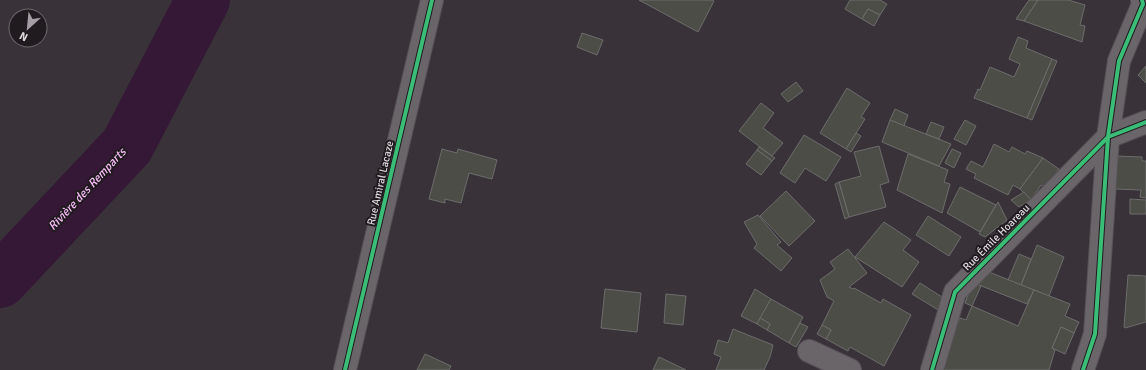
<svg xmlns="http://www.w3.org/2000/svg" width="1146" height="370" viewBox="0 0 1146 370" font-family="Signika,sans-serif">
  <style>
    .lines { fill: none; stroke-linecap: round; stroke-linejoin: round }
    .river { stroke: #351836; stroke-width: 54 }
    .building { fill: #4c4d47; stroke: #6d6c6c }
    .minor-casing { stroke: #565156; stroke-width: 24 }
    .tertiary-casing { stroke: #565156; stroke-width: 24 }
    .minor { stroke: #696569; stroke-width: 22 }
    .tertiary { stroke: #696569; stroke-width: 22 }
    .cycleway-casing { stroke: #201b1f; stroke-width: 6 }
    .cycleway { stroke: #3abd76; stroke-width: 4 }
    .labels { text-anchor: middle; stroke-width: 4; stroke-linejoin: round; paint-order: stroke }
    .street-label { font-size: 11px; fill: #dfd9df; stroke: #201b1f }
    .water-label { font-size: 12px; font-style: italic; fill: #f9bef9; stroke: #201b1f }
  </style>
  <rect width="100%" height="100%" fill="#393339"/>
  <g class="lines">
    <path class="river" d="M0,281L127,146L203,0"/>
  </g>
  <g class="building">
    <path d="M639,0H712L714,1L698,32Z"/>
    <path d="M850,0H880L887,4L880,15L868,9L862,19L845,9Z"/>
    <path d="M1029,0H1038L1024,21L1016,19Z"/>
    <path d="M1038,0H1068L1085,5L1080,25L1085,26L1082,42L1024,21Z"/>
    <path d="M868,9L880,15L874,26L862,19Z"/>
    <path d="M582,33L603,40L597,55L577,47Z"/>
    <path d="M1018,37L1028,41L1026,48L1052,59L1027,118L974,98L978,89L980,90L990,67L1014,77L1020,64L1009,59Z"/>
    <path d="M1052,59L1057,61L1032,120L1027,118Z"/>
    <path d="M1146,66V83L1138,75Z"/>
    <path d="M796,82L803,91L788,102L781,94Z"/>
    <path d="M847,88L870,103L861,117L865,119L846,149L820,133Z"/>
    <path d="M761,103L774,113L763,128L783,143L772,156L739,131Z"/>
    <path d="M895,109L908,115L904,126L890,120Z"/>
    <path d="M890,120L951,144L939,166L882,142Z"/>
    <path d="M965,120L976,126L966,145L954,139Z"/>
    <path d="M931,122L944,127L939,139L926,134Z"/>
    <path d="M856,133L861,136L851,152L846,149Z"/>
    <path d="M804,135L841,157L826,181L805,168L795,183L780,173Z"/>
    <path d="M994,144L1009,152L1012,147L1025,154L1027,151L1043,158L1020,189L1013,185L1008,195L974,178L976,174L966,169L971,161L983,167Z"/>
    <path d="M879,146L889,182L880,185L886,207L849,217L839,182L861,176L854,152Z"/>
    <path d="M759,147L775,158L772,161L757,150Z"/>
    <path d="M442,149L457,153L458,149L497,160L492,179L469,173L461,203L445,199V203L429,199Z"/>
    <path d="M952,149L961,153L954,168L945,163Z"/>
    <path d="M757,150L772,161L761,175L746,164Z"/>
    <path d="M908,154L948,170L944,182L950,184L942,213L897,190Z"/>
    <path d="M1116,156L1142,157V161H1146V198L1140,197L1141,190L1115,189Z"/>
    <path d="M1043,158L1059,169L1045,188L1041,185L1031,200L1020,189Z"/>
    <path d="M839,182L849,217L845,219L835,184Z"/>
    <path d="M960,187L996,205L980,232L947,213Z"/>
    <path d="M786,191L815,221L789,246L760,216Z"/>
    <path d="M1024,192L1031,200L1019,207L1011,200Z"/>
    <path d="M1130,199L1146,200V214H1130Z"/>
    <path d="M998,202L1007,220L985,237L979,234Z"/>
    <path d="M758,215L781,242L777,245L792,258L781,271L754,248L757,244L744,222Z"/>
    <path d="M928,216L961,237L949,256L916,235Z"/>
    <path d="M884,222L911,240L903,250L919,262L902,287L855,257Z"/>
    <path d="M1037,245L1064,257L1049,296L1021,285Z"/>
    <path d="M848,249L867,273L849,287L853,289L854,288L881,303L883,299L911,315L884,366L850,347L848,351L826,339L831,330L822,325L834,301L827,297L820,280L835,269L830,262Z"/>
    <path d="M1019,254L1031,259L1021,285L1008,280Z"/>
    <path d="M979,268L1034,290L1027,304L969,281Z"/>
    <path d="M1128,275L1146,276V322L1125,328L1124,327Z"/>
    <path d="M973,282L981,286L972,306L965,303Z"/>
    <path d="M920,283L945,299L940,311L912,294Z"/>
    <path d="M605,289L641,293L637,332L601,328Z"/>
    <path d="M755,289L771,299L757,324L741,316Z"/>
    <path d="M1034,290L1070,304L1065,316L1079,322L1074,333L1061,327L1052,348L1055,350L1049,370H938L960,318L966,320L972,306L1018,326Z"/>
    <path d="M666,294L686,296L683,325L664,323Z"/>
    <path d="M771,299L803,317L789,343L767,330L770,324L760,318Z"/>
    <path d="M760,318L770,324L767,330L757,324Z"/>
    <path d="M800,323L808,327L796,347L789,343Z"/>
    <path d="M822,325L831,330L826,339L817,334Z"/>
    <path d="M1061,327L1074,333L1065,354L1052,348Z"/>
    <path d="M733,329L773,345L770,357L764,370H716L721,357L714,354L718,340L728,343Z"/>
    <path d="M425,354L451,366L449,370H417Z"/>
    <path d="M659,357L686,370H653Z"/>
  </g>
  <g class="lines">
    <defs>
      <g id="minor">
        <path d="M809,351L850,370"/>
        <path d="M1083,370L1095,334L1108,137L1146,122"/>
      </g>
      <g id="tertiary">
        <path d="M345,370L432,0"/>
        <path d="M932,370L955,292L1108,137L1119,61L1143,4L1142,0"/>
      </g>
    </defs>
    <use href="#minor" class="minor-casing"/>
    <use href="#tertiary" class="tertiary-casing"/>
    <use href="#minor" class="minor"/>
    <use href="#tertiary" class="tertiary"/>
    <defs>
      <g id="cycleway">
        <path d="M345,370L432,0"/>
        <path d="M932,370L955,292L1108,137L1146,122"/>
        <path d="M1083,370L1095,334L1108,137L1119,61L1143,4L1142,0"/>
      </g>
    </defs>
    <use href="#cycleway" class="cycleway-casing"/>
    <use href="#cycleway" class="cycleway"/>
  </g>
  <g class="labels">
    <g class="street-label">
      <text transform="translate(380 183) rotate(-77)" y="4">Rue Amiral Lacaze</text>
      <text transform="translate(996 237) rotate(-45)" y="4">Rue Émile Hoareau</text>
    </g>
    <g class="water-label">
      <text transform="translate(87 189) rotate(-47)" y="4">Rivière des Remparts</text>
    </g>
  </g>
  <g transform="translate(28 28) rotate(207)"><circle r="19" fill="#201b1f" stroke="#6c676c"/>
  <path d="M0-3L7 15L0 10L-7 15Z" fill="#a59fa5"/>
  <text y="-6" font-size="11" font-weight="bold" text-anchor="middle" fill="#dfd9df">N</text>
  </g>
</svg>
